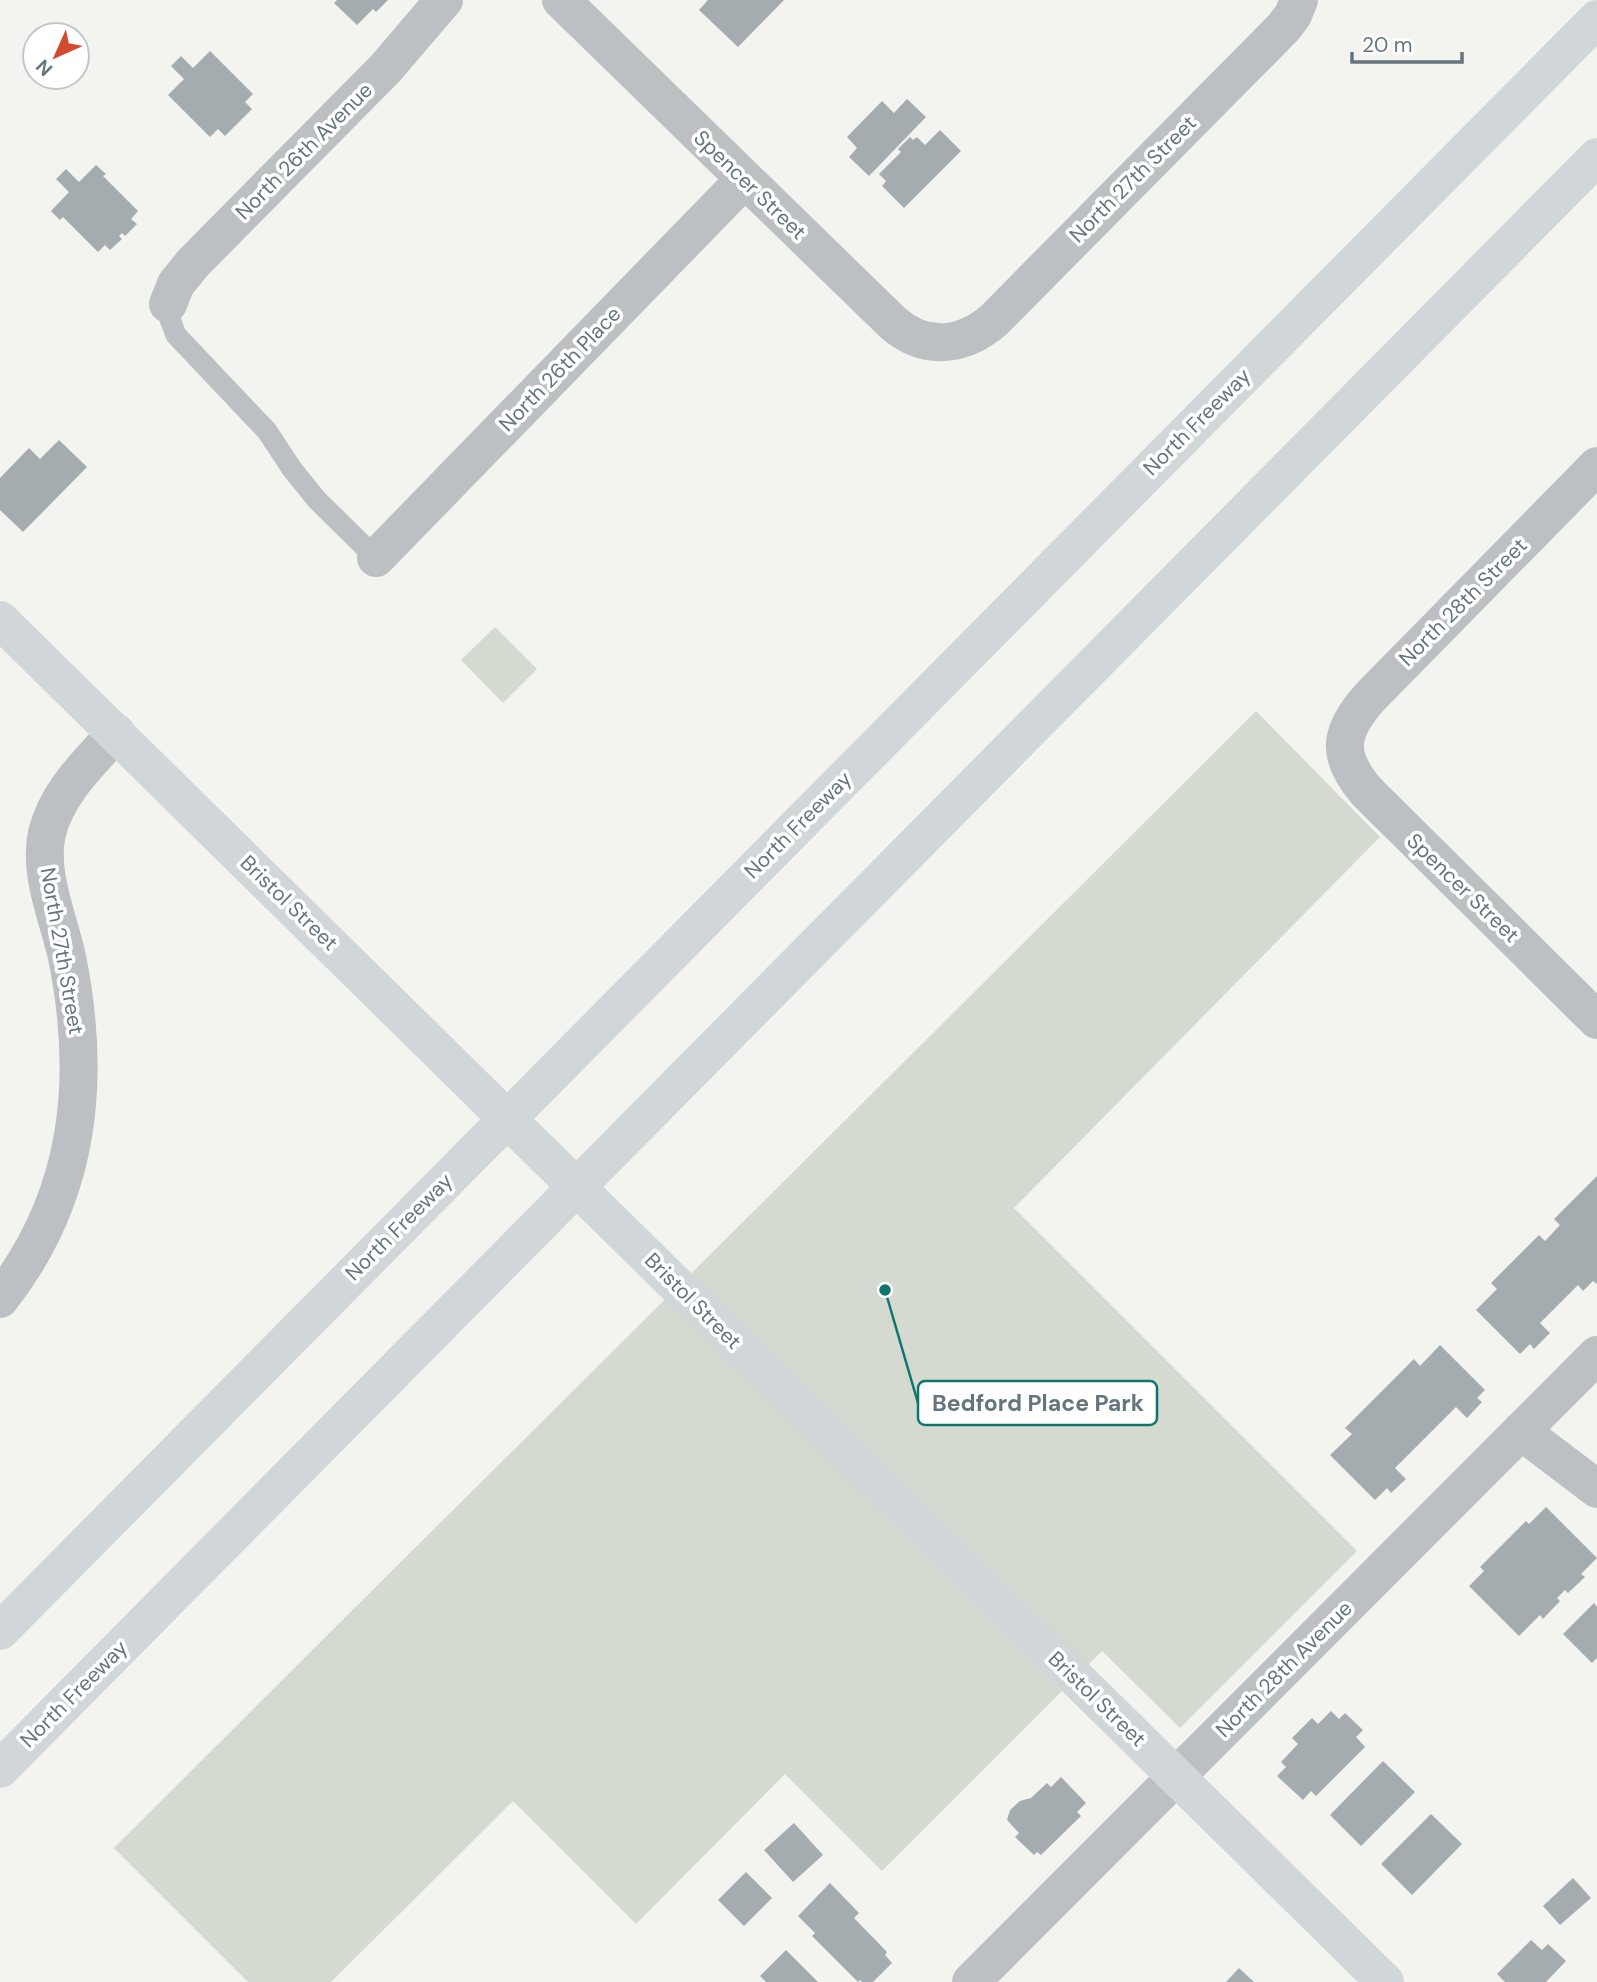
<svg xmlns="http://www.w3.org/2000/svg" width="1597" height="1982" viewBox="0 0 1597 1982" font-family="'DM Sans',sans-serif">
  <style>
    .green { fill: #d5dad1 }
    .building { fill: #a5acb0 }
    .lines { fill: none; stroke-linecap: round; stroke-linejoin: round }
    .lane { stroke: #bcc0c3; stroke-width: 21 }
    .street { stroke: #bcc0c3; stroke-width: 38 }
    .secondary { stroke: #d1d6d9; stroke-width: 38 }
    .highway { stroke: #d1d6d9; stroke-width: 38 }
    .labels { text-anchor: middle; stroke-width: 7; stroke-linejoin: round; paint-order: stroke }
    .street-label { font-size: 21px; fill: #65757e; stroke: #fff }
    .leader { fill: none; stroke: #0f766e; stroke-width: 2.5 }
    .callout-dot { fill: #0f766e; stroke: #fff; stroke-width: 2.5 }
    .callout { fill: #fff; stroke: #0f766e; stroke-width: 2.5 }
    .callout-label { font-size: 23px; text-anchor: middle; font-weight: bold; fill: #65757e }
  </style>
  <rect width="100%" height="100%" fill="#f3f3f0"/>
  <g class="green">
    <path d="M495,627L537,669L503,703L461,660Z"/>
    <path d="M1256,711L1380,837L1014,1208L1357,1551L1180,1728L1102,1651L882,1871L785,1774L636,1924L513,1801L331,1982H248L114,1848C494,1468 876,1091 1256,711Z"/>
  </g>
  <g class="building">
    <path d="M337,0H388L376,12L373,9L357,25L334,3Z"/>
    <path d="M708,0H784L738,47L699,10Z"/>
    <path d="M210,51L253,94L245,102L252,109L225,136L218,129L210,137L168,95L184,79L171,66L181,56L193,68Z"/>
    <path d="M907,99L926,117L869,176L849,157L857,148L847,137L882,101L894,113Z"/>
    <path d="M940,130L961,151L904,208L882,186L886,181L879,174L901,152L898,149L910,137L913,140L917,137L925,145Z"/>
    <path d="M96,165L106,174L103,176L138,211L131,219L137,224L125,236L122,233L119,236L122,239L110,250L105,245L98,252L63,217L60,220L51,211L69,192L56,179L66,169L79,182Z"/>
    <path d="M59,440L87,467L23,532L0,510V478L29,448L40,459Z"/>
    <path d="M1597,1176V1284L1593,1281L1583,1291L1578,1285L1540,1323L1550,1333L1534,1349L1530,1344L1520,1354L1476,1310L1497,1289L1491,1283L1539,1235L1545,1241L1560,1225L1554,1219Z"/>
    <path d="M1440,1345L1485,1390L1477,1398L1482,1402L1467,1418L1456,1407L1395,1468L1406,1479L1391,1493L1387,1488L1375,1500L1330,1455L1352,1434L1345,1428L1414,1359L1420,1366Z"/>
    <path d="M1546,1507L1597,1558L1581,1574L1585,1577L1568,1593L1565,1590L1557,1598L1560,1601L1543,1619L1540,1615L1519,1636L1469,1586L1484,1571L1480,1567L1526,1521L1529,1524Z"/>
    <path d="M1594,1603L1597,1607V1658L1592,1663L1563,1634Z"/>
    <path d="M1331,1711L1339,1719L1345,1713L1363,1730L1356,1737L1365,1747L1316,1796L1311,1791L1303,1800L1277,1776L1286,1767L1281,1762L1298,1744L1292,1738L1312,1718L1318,1724Z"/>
    <path d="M1383,1761L1415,1792L1361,1846L1330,1815Z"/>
    <path d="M1061,1777L1086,1803L1077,1812L1081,1816L1041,1855L1037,1852L1034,1855L1015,1837L1019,1833L1007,1820L1010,1810L1020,1801L1031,1798L1047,1783L1051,1787Z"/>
    <path d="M1431,1814L1462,1844L1412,1895L1381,1864Z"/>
    <path d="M794,1823L823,1855L793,1882L764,1850Z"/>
    <path d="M746,1872L772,1898L744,1926L718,1900Z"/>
    <path d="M1573,1878L1591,1898L1560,1925L1543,1906Z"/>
    <path d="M830,1883L859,1913L854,1918L887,1952L885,1955L892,1963L873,1982H862L860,1980L858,1982L812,1936L815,1933L798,1916Z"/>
    <path d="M1531,1940L1542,1950L1548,1944L1566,1961L1546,1982H1505L1497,1974Z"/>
    <path d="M786,1950L818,1982H766L760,1976Z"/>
    <path d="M1239,1968L1254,1982H1226Z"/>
  </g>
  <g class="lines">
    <path class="lane" d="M168,304V314L176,335L267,431L292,469L317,500L376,558"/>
    <g class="street">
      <path d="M561,0L893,323C925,351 963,347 994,320L1283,28L1293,15L1299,0"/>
      <path d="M168,304L176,284L193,263L385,69L444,0"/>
      <path d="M1597,466L1370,697C1338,733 1336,756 1367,792L1597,1020"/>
      <path d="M376,558L744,180"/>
      <path d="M0,1299C80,1197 92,1081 67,957C58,917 38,873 47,833C57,792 89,763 116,733"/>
      <path d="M1521,1431L1597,1489"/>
      <path d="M971,1982L1597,1355"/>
    </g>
    <path class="secondary" d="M0,620L1385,1982"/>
    <g class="highway">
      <path d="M0,1631L1597,19"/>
      <path d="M0,1769L1597,157"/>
    </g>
  </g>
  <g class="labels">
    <g class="street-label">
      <text transform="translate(304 151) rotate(-45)" y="7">North 26th Avenue</text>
      <text transform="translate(1133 179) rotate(-45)" y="7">North 27th Street</text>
      <text transform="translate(750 185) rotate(44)" y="7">Spencer Street</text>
      <text transform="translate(560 369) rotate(-46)" y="7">North 26th Place</text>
      <text transform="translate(1197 422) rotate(-45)" y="7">North Freeway</text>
      <text transform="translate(1463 602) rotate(-45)" y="7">North 28th Street</text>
      <text transform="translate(798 825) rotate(-45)" y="7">North Freeway</text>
      <text transform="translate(1463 888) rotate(44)" y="7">Spencer Street</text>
      <text transform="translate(289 903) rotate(44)" y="7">Bristol Street</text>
      <text transform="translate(62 951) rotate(80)" y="7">North 27th Street</text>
      <text transform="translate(399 1227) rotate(-45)" y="7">North Freeway</text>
      <text transform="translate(693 1301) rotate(45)" y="7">Bristol Street</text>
      <text transform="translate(1284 1669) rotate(-45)" y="7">North 28th Avenue</text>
      <text transform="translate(74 1694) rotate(-45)" y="7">North Freeway</text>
      <text transform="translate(1097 1699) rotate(44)" y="7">Bristol Street</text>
    </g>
  </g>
  <path class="leader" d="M885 1290L918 1403"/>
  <circle class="callout-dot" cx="885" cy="1290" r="7"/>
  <rect class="callout" x="918" y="1381" width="239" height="44" rx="7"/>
  <g class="callout-label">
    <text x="1038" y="1411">Bedford Place Park</text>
  </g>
  <g transform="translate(56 56) rotate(225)"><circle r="33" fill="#ffffff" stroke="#c1c8cb" stroke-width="2"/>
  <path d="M0-5L12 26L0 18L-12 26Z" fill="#d34a30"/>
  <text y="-10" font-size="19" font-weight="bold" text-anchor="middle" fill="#65757e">N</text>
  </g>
  <path d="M1352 52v10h110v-10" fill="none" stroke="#65757e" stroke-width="3.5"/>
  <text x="1362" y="52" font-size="21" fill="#65757e" stroke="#ffffff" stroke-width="5" paint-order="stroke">20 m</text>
</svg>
